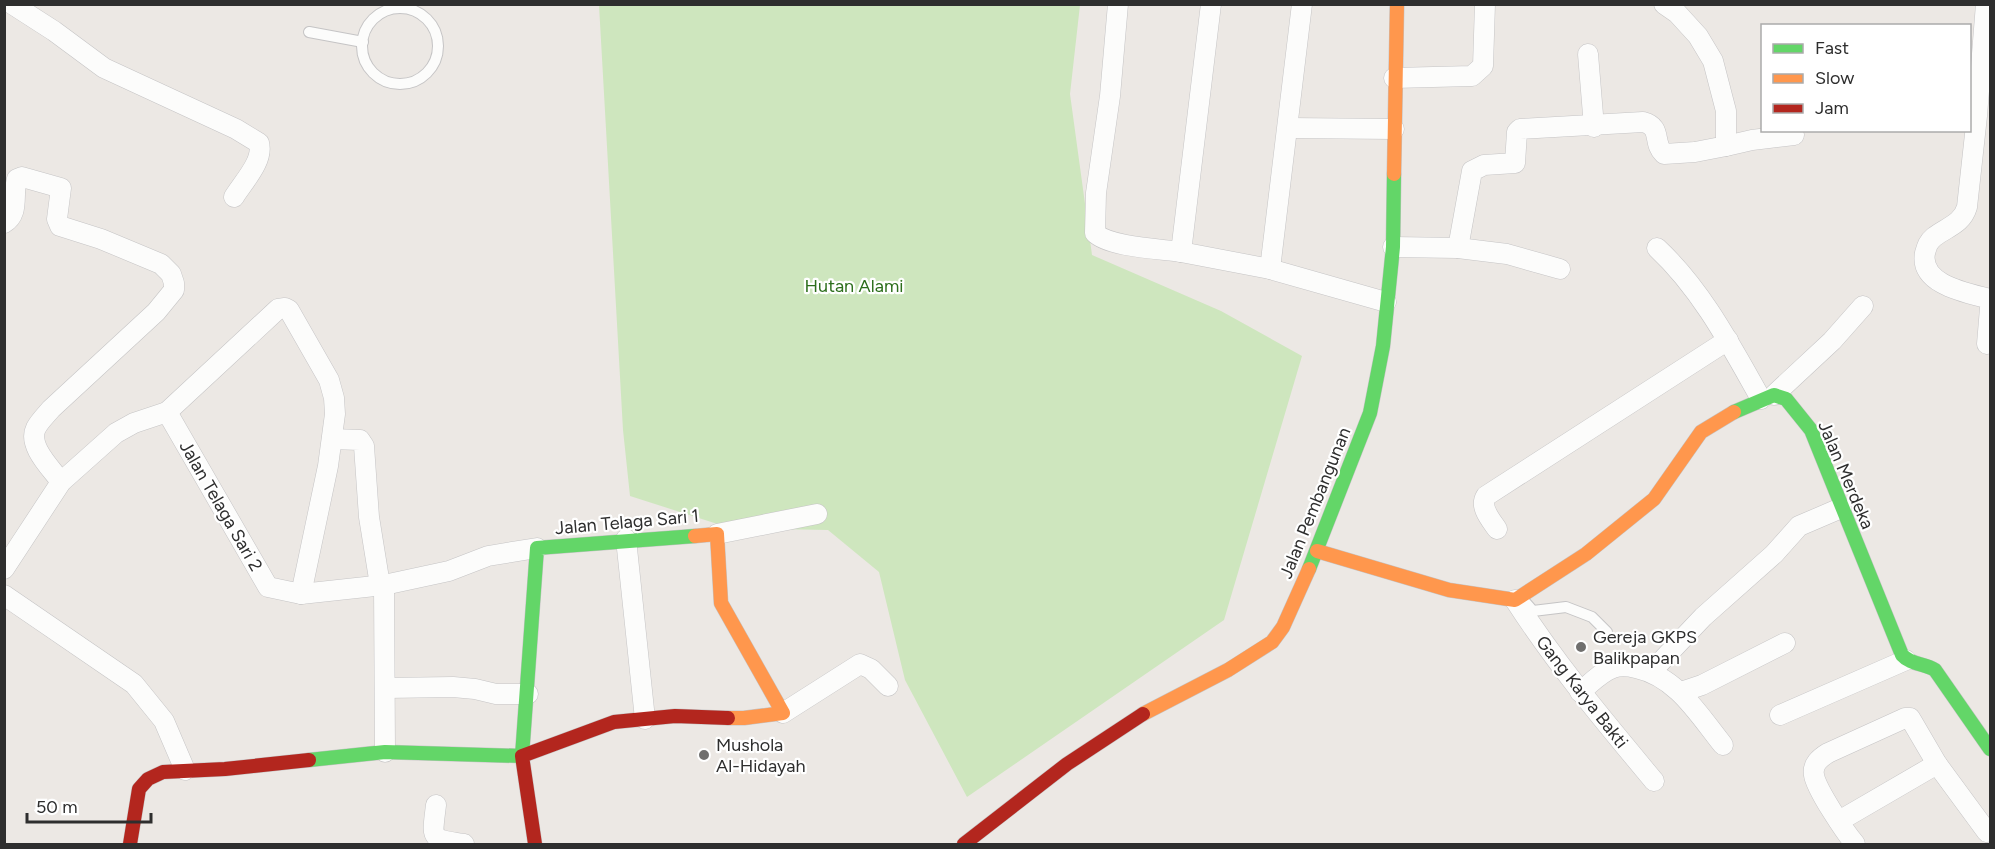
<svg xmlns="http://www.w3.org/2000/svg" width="1995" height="849" viewBox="0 0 1995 849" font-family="Figtree,sans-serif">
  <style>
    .green { fill: #cee6be }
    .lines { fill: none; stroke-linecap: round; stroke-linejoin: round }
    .lane-casing { stroke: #c5c4c5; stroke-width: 12 }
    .street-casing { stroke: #c5c4c5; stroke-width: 21 }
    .fast-casing { stroke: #c5c4c5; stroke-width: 15 }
    .slow-casing { stroke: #c5c4c5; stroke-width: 15 }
    .jam-casing { stroke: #c5c4c5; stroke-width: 15 }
    .lane { stroke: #fcfcfb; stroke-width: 10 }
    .street { stroke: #fcfcfb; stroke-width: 20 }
    .fast { stroke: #63d668; stroke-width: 14 }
    .slow { stroke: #ff974d; stroke-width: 14 }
    .jam { stroke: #b3261e; stroke-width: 14 }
    .poi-dot { fill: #706f6e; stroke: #fff; stroke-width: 2 }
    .labels { text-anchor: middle; stroke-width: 4.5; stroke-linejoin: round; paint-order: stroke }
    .park-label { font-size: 18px; fill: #2c6e1b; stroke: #fff }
    .street-label { font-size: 18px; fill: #2e2e2e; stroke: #fff }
    .poi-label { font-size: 18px; fill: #2e2e2e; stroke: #fff; text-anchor: start }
  </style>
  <rect width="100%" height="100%" fill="#ece8e4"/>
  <path class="green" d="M599,5H1080L1070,94L1092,255L1221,311L1302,356L1224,620L967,797L905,680L879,572L828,530L730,528L630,496L623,430Z"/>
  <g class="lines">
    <defs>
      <g id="lane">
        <circle cx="400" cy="46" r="38"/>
        <path d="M309,32L363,42"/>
        <path d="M1526,603L1533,611L1566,607L1592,617L1607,632"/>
      </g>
      <g id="street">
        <path d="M12,4L54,31L104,68L236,129L259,143C264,161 243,182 234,197"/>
        <path d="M1118,4L1110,96L1096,193L1095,233C1109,247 1160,249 1181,252"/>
        <path d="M1211,4L1181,252L1270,269L1302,4"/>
        <path d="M1986,4L1977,116L1967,207C1962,224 1947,227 1934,237C1928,242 1927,246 1925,253C1919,285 1968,293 1990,299"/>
        <path d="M1588,54L1594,127"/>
        <path d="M1394,78L1472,76L1483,66L1485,4"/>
        <path d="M1288,128L1394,129"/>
        <path d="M1726,146L1752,140L1794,135"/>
        <path d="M4,223C20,214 12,194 17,179L22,177L61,188L57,219L60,226L101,239L161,264L171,274L174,283V290L156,312L51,409C46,415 39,422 36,428C27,446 52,469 61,482"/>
        <path d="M1393,247L1458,248L1507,254L1560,269"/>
        <path d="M1458,248L1472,171L1484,165L1515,163L1517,132L1520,129L1643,122C1663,127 1652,143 1664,154L1695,152L1726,146V111L1713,61L1698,36L1677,13L1664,4"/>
        <path d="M1657,248C1702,290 1731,346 1761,399"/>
        <path d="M1270,269L1386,302"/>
        <path d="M1987,344L1990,308"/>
        <path d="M1774,395L1832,341L1863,306"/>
        <path d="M167,412L278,309L285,308L289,310L329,380L334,398L335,414L328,466L301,594"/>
        <path d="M332,439L360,440L364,446L369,517L380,585"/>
        <path d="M1497,529C1491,520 1479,507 1486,496L1728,340"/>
        <path d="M717,534L817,514"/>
        <path d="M626,539L645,719"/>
        <path d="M4,569L61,482L116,433L134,423L167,412L268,587L301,594L384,585L385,752"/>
        <path d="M384,585L449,571L488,556L537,548"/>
        <path d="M4,595L134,684L164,721L185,770"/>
        <path d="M1515,600C1556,664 1605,722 1654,781"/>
        <path d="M1651,672L1703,617L1774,554L1799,526L1841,508"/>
        <path d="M385,688L453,687L475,689L496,694H528"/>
        <path d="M1580,692C1590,684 1601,672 1613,668C1621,665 1628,666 1636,668C1677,677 1698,714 1723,745"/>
        <path d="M1681,692L1702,685L1785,643"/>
        <path d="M783,713L860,664L871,669L888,686"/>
        <path d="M1780,715L1906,660"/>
        <path d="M436,805C432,839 429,839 464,844"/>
        <path d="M1839,821L1937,764"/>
        <path d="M1855,844C1845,832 1816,789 1814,775C1812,764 1820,758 1828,753L1905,718H1910L1913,723L1937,764L1987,832"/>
      </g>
      <g id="fast">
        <path d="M1734,412L1774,395L1786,399L1811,430L1902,655C1911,665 1924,663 1935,670L1990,749"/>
        <path d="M1309,569L1370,413L1383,346L1393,247L1394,174"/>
        <path d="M309,760L385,752L522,756L537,548L695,536"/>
      </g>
      <g id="slow">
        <path d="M1394,174L1397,4"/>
        <path d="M695,536L717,534L721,603L783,713L744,718H728"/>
        <path d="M1317,551L1449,590L1515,600L1586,554L1654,499L1701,432L1734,412"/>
        <path d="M1143,714L1228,670L1272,642L1283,627L1309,569"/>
      </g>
      <g id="jam">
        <path d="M130,844L139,789L148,779L163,772L225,769L309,760"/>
        <path d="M535,844L522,756L614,722L675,716L728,718"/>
        <path d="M964,844L1067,764L1143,714"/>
      </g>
    </defs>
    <use href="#lane" class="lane-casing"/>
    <use href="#street" class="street-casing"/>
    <use href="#fast" class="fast-casing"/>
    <use href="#slow" class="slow-casing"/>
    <use href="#jam" class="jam-casing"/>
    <use href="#lane" class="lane"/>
    <use href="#street" class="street"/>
    <use href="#fast" class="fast"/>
    <use href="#slow" class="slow"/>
    <use href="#jam" class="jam"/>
  </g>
  <g class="poi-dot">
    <circle cx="1581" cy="647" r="6"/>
    <circle cx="704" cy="755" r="6"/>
  </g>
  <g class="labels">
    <g class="park-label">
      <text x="854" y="292">Hutan Alami</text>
    </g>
    <g class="street-label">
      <text transform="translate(1846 475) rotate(67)" y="6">Jalan Merdeka</text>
      <text transform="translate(1315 503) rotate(-68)" y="6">Jalan Pembangunan</text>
      <text transform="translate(221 506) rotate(60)" y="6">Jalan Telaga Sari 2</text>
      <text transform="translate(627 522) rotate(-5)" y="6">Jalan Telaga Sari 1</text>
      <text transform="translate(1582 692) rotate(52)" y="6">Gang Karya Bakti</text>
    </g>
    <g class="poi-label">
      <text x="1593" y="643">Gereja GKPS<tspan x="1593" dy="21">Balikpapan</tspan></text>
      <text x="716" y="751">Mushola<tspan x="716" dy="21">Al-Hidayah</tspan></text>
    </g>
  </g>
  <rect width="1995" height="849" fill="none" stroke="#2e2e2e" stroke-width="12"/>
  <rect x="1761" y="24" width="210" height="108" fill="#ffffff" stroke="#ababab" stroke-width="1.5"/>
  <rect x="1773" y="44" width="30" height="9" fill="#63d668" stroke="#ababab" stroke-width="1.5"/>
  <text x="1815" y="54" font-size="18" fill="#2e2e2e">Fast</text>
  <rect x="1773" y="74" width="30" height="9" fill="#ff974d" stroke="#ababab" stroke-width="1.5"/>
  <text x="1815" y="84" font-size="18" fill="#2e2e2e">Slow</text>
  <rect x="1773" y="104" width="30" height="9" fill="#b3261e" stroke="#ababab" stroke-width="1.5"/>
  <text x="1815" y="114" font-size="18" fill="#2e2e2e">Jam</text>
  <path d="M27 813v9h124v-9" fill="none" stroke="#2e2e2e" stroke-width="3"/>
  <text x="36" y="813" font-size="18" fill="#2e2e2e" stroke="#ffffff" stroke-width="4.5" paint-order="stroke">50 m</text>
</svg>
